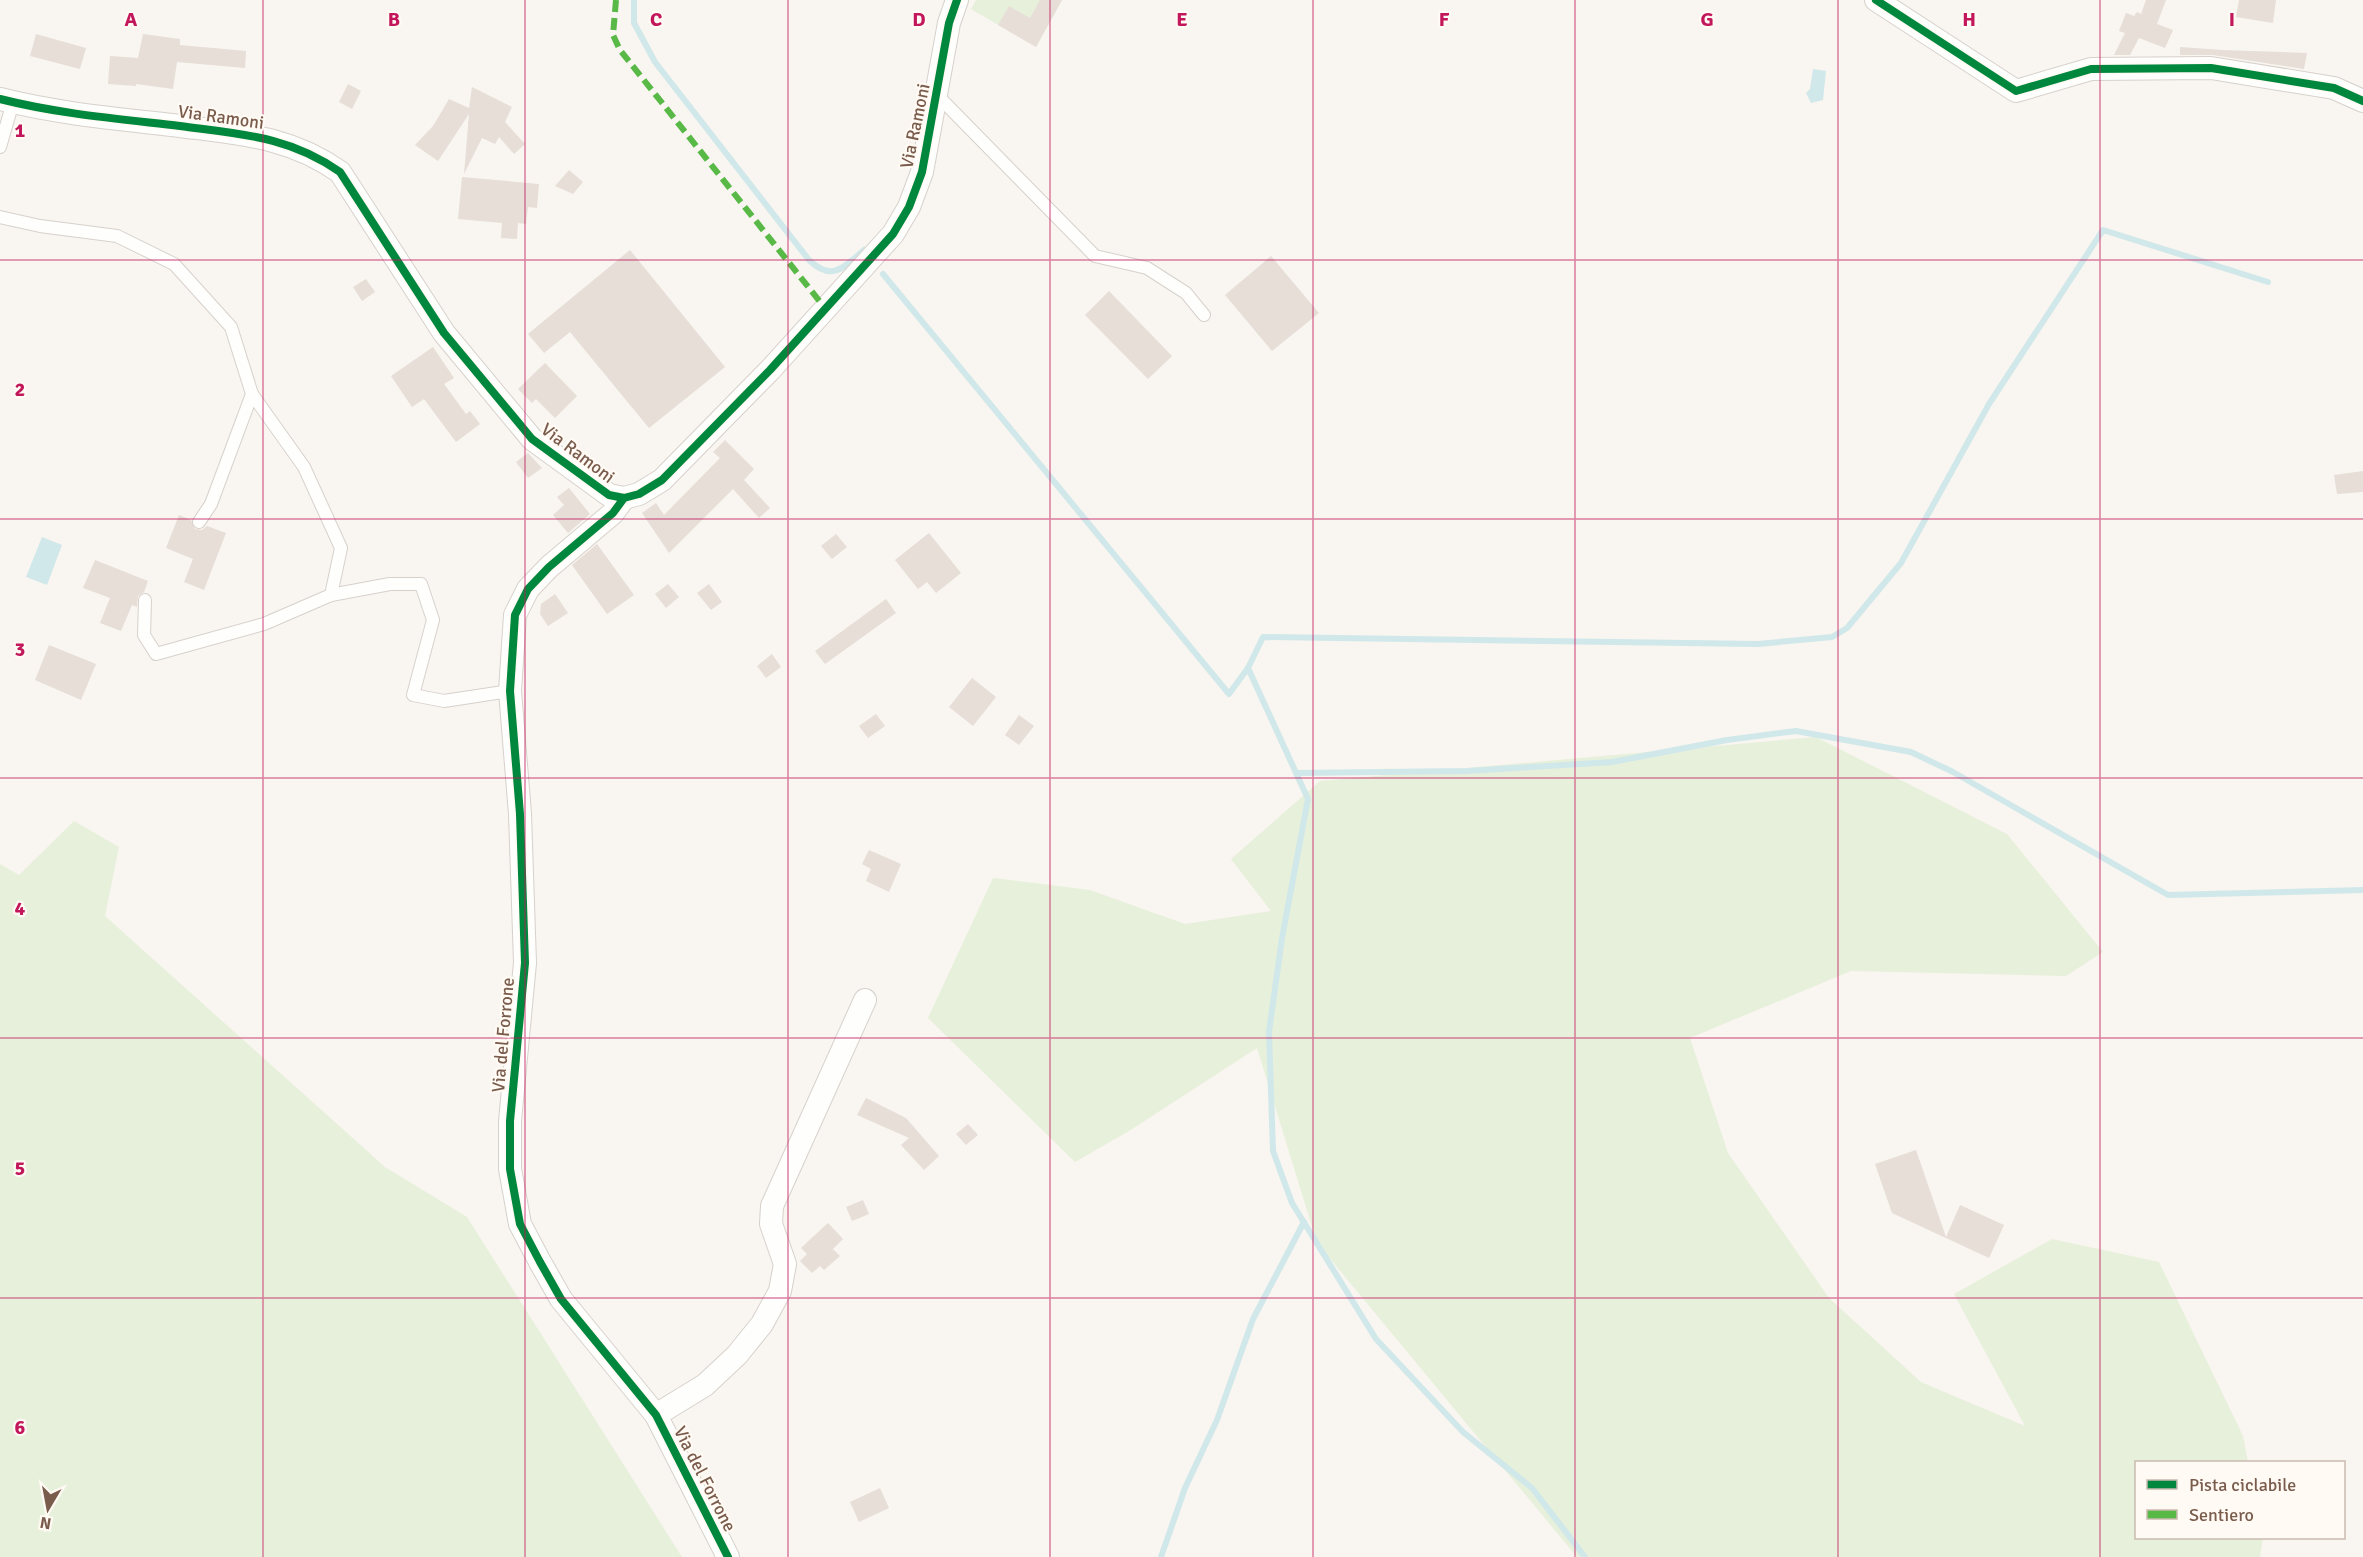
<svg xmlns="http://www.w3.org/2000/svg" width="2363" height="1557" viewBox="0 0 2363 1557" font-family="Signika,sans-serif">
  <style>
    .green { fill: #e7f0db }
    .water { fill: #d0e8ea }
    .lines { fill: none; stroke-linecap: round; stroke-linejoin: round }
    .stream { stroke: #d0e8ea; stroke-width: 6 }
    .building { fill: #e6ded7 }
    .lane-casing { stroke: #d7d1cb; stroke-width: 14 }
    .street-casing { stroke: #d7d1cb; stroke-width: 24 }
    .lane { stroke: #fefefd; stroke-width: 12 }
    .street { stroke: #fefefd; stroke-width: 22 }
    .quiet { stroke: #58b947; stroke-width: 6; stroke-dasharray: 12 6; stroke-linecap: butt }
    .cycleway-casing { stroke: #fffaf3; stroke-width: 11 }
    .cycleway { stroke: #00873e; stroke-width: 8 }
    .grid { fill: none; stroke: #c2185b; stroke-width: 1.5; stroke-opacity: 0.55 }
    .labels { text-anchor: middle; stroke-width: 4.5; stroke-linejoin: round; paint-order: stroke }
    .street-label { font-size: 18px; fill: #7a5c4d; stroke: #fffaf3 }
    .grid-label { font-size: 20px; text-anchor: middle; font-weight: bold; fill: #c2185b; stroke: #fffaf3; stroke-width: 4.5; stroke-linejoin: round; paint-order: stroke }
  </style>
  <rect width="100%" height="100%" fill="#f9f5f0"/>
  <g class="green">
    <path d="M976,0H1062L1036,47L971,9Z"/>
    <path d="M1816,737L2007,834L2103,952L2066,976L1851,971L1690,1038L1728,1153L1829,1298L1921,1382L2025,1426L1954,1294L2052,1239L2159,1262L2243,1436L2248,1462H2136V1538H2263L2260,1557H1577L1317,1243L1257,1048L1129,1131L1075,1162L928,1018L993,878L1090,890L1185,924L1271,911L1231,859L1320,781Z"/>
    <path d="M74,821L119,847L105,916L385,1167L467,1217L682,1557H0V864L19,875Z"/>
  </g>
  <g class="water">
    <path d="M1813,69L1826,71L1823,100L1811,103L1806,93L1810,89Z"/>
    <path d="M42,537L62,545L47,585L26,577Z"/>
  </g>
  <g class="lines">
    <g class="stream">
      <path d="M634,0V23L655,62L809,260C832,282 843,268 864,250"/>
      <path d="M883,274L1229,694L1248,668L1263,637L1758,644L1832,637L1847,628L1901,563L1989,404L2103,230L2268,282"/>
      <path d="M1248,668L1308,799L1282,938L1269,1032L1273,1151L1292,1203L1376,1339L1463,1432L1532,1488L1585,1557"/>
      <path d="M1296,773L1467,771L1612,762L1727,740L1796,731L1911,752L1953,772L2168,895L2363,890"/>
      <path d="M1161,1557L1185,1488L1217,1420L1253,1319L1304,1222"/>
    </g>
  </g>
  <g class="building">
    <path d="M1040,0H1062L1036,47L998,25L1009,6L1030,18Z"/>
    <path d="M2146,0H2166L2157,24L2173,30L2165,48L2139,38L2130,55H2114L2125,33L2119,31L2126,13L2134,16L2137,12L2141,14Z"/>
    <path d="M2239,0H2276L2273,23L2236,17Z"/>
    <path d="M36,34L86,48L80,69L30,56Z"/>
    <path d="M143,34L180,39V45L246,51L245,68L177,62L173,89L136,84V86L108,84L110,56L138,58Z"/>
    <path d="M2180,47L2222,50L2307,53L2304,69L2213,55H2180Z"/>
    <path d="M348,84L361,91L352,109L339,102Z"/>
    <path d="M472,87L512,107L505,122L525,144L514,154L499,137L495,144L482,138L464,174L469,114L438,161L415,145L433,126L449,99L469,108Z"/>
    <path d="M569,170L583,182L573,194L555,186Z"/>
    <path d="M462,177L539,184L537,208L528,207L526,224L518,223L517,239L501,238L502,223L458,219Z"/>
    <path d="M630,250L725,367L649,428L570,332L544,353L528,334Z"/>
    <path d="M1271,256L1319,313L1272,351L1225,295Z"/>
    <path d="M366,279L375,292L362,301L353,287Z"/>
    <path d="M1109,291L1172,356L1148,379L1085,315Z"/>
    <path d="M433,347L454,378L444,384L466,414L470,411L480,424L456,442L424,399L412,407L391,376Z"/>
    <path d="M545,363L577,396L555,418L536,399L532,403L518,389Z"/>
    <path d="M725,440L754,469L744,480L770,508L759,518L733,489L669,553L642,513L656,503L664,515L720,458L713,452Z"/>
    <path d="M528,453L542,468L528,478L516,462Z"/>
    <path d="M2363,471V492L2337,494L2334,475Z"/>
    <path d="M569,488L590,514L568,533L553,515L564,505L557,497Z"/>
    <path d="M179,515L191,520L195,529L202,530L207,526L226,533L204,590L184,582L193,559L166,548Z"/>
    <path d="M929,533L961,573L936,593L927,582L918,589L895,560Z"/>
    <path d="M836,534L847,547L832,559L821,546Z"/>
    <path d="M597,544L634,595L607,614L572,565Z"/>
    <path d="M95,560L148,581L144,592L138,596L137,607L132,605L121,631L100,623L110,598L83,588Z"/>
    <path d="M668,584L679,597L666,608L655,594Z"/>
    <path d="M709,584L722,602L711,610L697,593Z"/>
    <path d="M555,594L568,613L548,626L540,614L541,604Z"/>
    <path d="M886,599L896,613L825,664L815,651Z"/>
    <path d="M49,645L96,664L81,700L35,680Z"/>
    <path d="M772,654L781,667L766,678L757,666Z"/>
    <path d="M972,678L996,697L973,726L949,707Z"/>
    <path d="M876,714L885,726L868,738L859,726Z"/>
    <path d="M1019,715L1034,726L1019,745L1005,735Z"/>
    <path d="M869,850L901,864L889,892L866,881L871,869L862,864Z"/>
    <path d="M866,1098L906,1118L939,1156L924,1170L901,1145L909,1138L857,1115Z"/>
    <path d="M968,1124L978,1135L966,1145L956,1134Z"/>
    <path d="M1916,1150L1946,1237L1960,1205L2004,1225L1989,1258L1892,1213L1875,1164Z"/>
    <path d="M863,1200L869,1214L852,1221L846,1207Z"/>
    <path d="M828,1223L843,1239L833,1249L840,1256L824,1270L820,1266L812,1273L800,1261L807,1254L801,1248Z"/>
    <path d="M880,1488L889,1508L859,1522L850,1502Z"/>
  </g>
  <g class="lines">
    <defs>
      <g id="lane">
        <path d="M938,96L1095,256L1147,268L1186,293L1204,315"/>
        <path d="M0,147L13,102"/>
        <path d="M0,217L40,226L117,236L174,264L231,327L252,394L211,504L199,522"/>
        <path d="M252,394L304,467L341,548L331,595"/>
        <path d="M145,600L144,635L156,654L264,624L331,595L390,584H421L433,620L413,695L444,701L510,691"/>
      </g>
      <g id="street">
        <path d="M1876,0L2016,91L2091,69L2211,68L2334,88L2363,101"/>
        <path d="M0,99C59,114 120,119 180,126C240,134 289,136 340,172L444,333L532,439L609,495L624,498L639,494L662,480L770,370L893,234L909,207L922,172L949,23L957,0"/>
        <path d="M624,498L613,513L549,567L528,589L515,615L510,691L520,814L525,963L510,1121V1169L520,1224L540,1262L561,1299L656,1415L728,1557"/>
        <path d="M656,1415L705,1385L737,1355L762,1324L780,1291L785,1264L771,1224L772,1206L865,1000"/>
      </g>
    </defs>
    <use href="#lane" class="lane-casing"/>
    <use href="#street" class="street-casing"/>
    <use href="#lane" class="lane"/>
    <use href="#street" class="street"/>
    <path class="quiet" d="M616,0L613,35L620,50L825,308"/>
    <defs>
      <g id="cycleway">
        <path d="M1876,0L2016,91L2091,69L2211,68L2334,88L2363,101"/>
        <path d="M0,99C59,114 120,119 180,126C240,134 289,136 340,172L444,333L532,439L609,495L624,498L639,494L662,480L770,370L893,234L909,207L922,172L949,23L957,0"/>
        <path d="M624,498L613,513L549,567L528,589L515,615L510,691L520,814L525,963L510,1121V1169L520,1224L540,1262L561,1299L656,1415L728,1557"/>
      </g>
    </defs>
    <use href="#cycleway" class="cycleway-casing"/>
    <use href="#cycleway" class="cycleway"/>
  </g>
  <path class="grid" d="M263,0V1557M525,0V1557M788,0V1557M1050,0V1557M1313,0V1557M1575,0V1557M1838,0V1557M2100,0V1557M0,260H2363M0,519H2363M0,778H2363M0,1038H2363M0,1298H2363"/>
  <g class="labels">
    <g class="street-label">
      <text transform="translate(221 117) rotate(8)" y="6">Via Ramoni</text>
      <text transform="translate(915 126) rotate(-78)" y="6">Via Ramoni</text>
      <text transform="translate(578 453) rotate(37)" y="6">Via Ramoni</text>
      <text transform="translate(503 1035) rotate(-85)" y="6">Via del Forrone</text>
      <text transform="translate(705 1479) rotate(63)" y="6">Via del Forrone</text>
    </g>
  </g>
  <g class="grid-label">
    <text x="131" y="26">A</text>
    <text x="394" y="26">B</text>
    <text x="656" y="26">C</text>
    <text x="919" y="26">D</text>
    <text x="1182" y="26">E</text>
    <text x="1444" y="26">F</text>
    <text x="1707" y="26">G</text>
    <text x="1969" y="26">H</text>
    <text x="2232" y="26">I</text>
    <text x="20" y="137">1</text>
    <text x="20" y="396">2</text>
    <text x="20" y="656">3</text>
    <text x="20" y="915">4</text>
    <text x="20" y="1175">5</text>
    <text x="20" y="1434">6</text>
  </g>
  <rect x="2135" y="1461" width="210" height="78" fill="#fffaf3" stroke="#cabbb1" stroke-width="1.5"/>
  <rect x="2147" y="1480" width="30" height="9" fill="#00873e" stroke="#cabbb1" stroke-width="1.5"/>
  <text x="2189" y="1491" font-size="18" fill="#7a5c4d">Pista ciclabile</text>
  <rect x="2147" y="1510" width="30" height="9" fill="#58b947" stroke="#cabbb1" stroke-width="1.5"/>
  <text x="2189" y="1521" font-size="18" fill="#7a5c4d">Sentiero</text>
  <g transform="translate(48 1509) rotate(190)" stroke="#fffaf3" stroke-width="4.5" paint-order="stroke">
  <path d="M0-4.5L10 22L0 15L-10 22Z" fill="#7a5c4d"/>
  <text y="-9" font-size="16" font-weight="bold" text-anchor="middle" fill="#7a5c4d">N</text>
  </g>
</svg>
